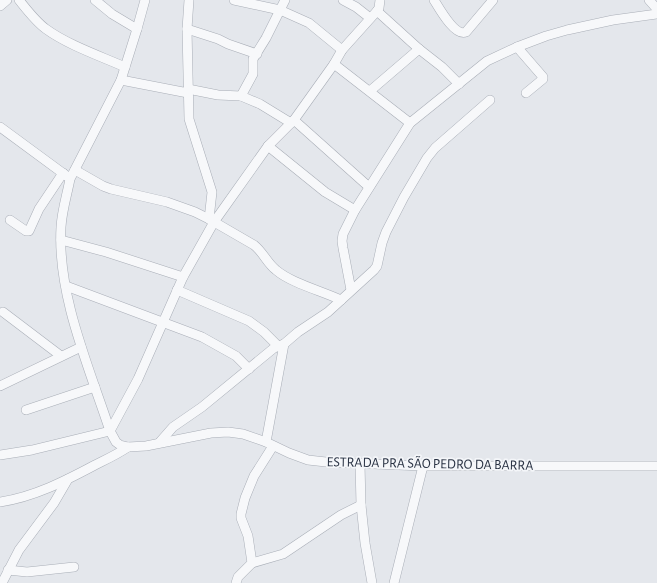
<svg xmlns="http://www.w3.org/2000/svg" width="657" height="583" viewBox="0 0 657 583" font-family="'Alegreya Sans',sans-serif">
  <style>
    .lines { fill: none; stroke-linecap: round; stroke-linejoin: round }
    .minor-casing { stroke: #a9aeb7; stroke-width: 10 }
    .minor { stroke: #f7f8fa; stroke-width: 9 }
    .labels { text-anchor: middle; stroke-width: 3.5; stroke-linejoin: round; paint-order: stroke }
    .street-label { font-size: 14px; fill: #2b3445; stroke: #f4f6f9 }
  </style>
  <rect width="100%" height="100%" fill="#e4e7ec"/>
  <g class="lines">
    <defs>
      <g id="minor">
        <path d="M19,0C27,10 36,22 46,29C68,45 100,56 125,67"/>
        <path d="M95,0L112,14L137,29"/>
        <path d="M145,0L137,29L121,80L70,179C67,195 62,210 61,227C57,295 89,367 110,431L116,442L120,445L128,447L146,446L211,433L228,432L243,434L266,442L289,453L308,460L326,462L423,466H657"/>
        <path d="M189,0L187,29L189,119L212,192L209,219"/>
        <path d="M234,0L280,10L309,23L342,50"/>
        <path d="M343,0L356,7L370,18"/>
        <path d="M434,0C439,8 455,37 466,32L493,0"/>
        <path d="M649,0L657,9"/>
        <path d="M0,6L7,0"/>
        <path d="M377,11L419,49L442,67L459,84"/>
        <path d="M187,29L218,39L228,44L257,54"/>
        <path d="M517,47L543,77V79L526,93"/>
        <path d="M334,64L410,123"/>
        <path d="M121,80L188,93"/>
        <path d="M188,89L218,95L241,96L260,104L291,123"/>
        <path d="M370,91L419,49"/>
        <path d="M241,96L253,74V59L266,38L285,0"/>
        <path d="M294,120L369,187"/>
        <path d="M0,127L68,177"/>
        <path d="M268,146L325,192L355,210"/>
        <path d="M75,170L103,186L111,189L167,202L195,212L209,219L254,245C263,252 267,263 276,270C291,283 322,291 341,300"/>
        <path d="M10,220L26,231H29L39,209L63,173"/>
        <path d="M61,240L106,252L183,277"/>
        <path d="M66,286L202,337L236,356L249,369"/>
        <path d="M177,290L249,321L264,332L278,346"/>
        <path d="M351,290L343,248L342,241L343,234L355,210L410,123L487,61L517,47L546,36L567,30L613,20L657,14"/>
        <path d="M3,312L61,356"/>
        <path d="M0,386L81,347"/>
        <path d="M26,410L95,387"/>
        <path d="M266,442L284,344"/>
        <path d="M159,443L173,427L202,407L274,348L284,344L298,332L328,312L374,270L377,266L382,243L386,232L404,197L427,158L435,148L490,100"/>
        <path d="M0,455L32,450L110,431L138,379L183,277L214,222L268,146L294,120L334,64L342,50L377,11L379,8L380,0"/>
        <path d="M360,464L361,505L365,543L372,583"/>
        <path d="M0,502C34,497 65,481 95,465C107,459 118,454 128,447"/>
        <path d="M252,563L283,554L341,515L361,505"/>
        <path d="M8,570L27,572L74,567"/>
        <path d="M2,583L19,550L54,503L68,479"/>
        <path d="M236,583L238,577L252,563L248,536L241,518V514L245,498L254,476L273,446"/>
        <path d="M394,583L423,466"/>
      </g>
    </defs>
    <use href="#minor" class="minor-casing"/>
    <use href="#minor" class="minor"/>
  </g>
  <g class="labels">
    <g class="street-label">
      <text transform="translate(430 463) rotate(1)" y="5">ESTRADA PRA SÃO PEDRO DA BARRA</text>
    </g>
  </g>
</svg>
